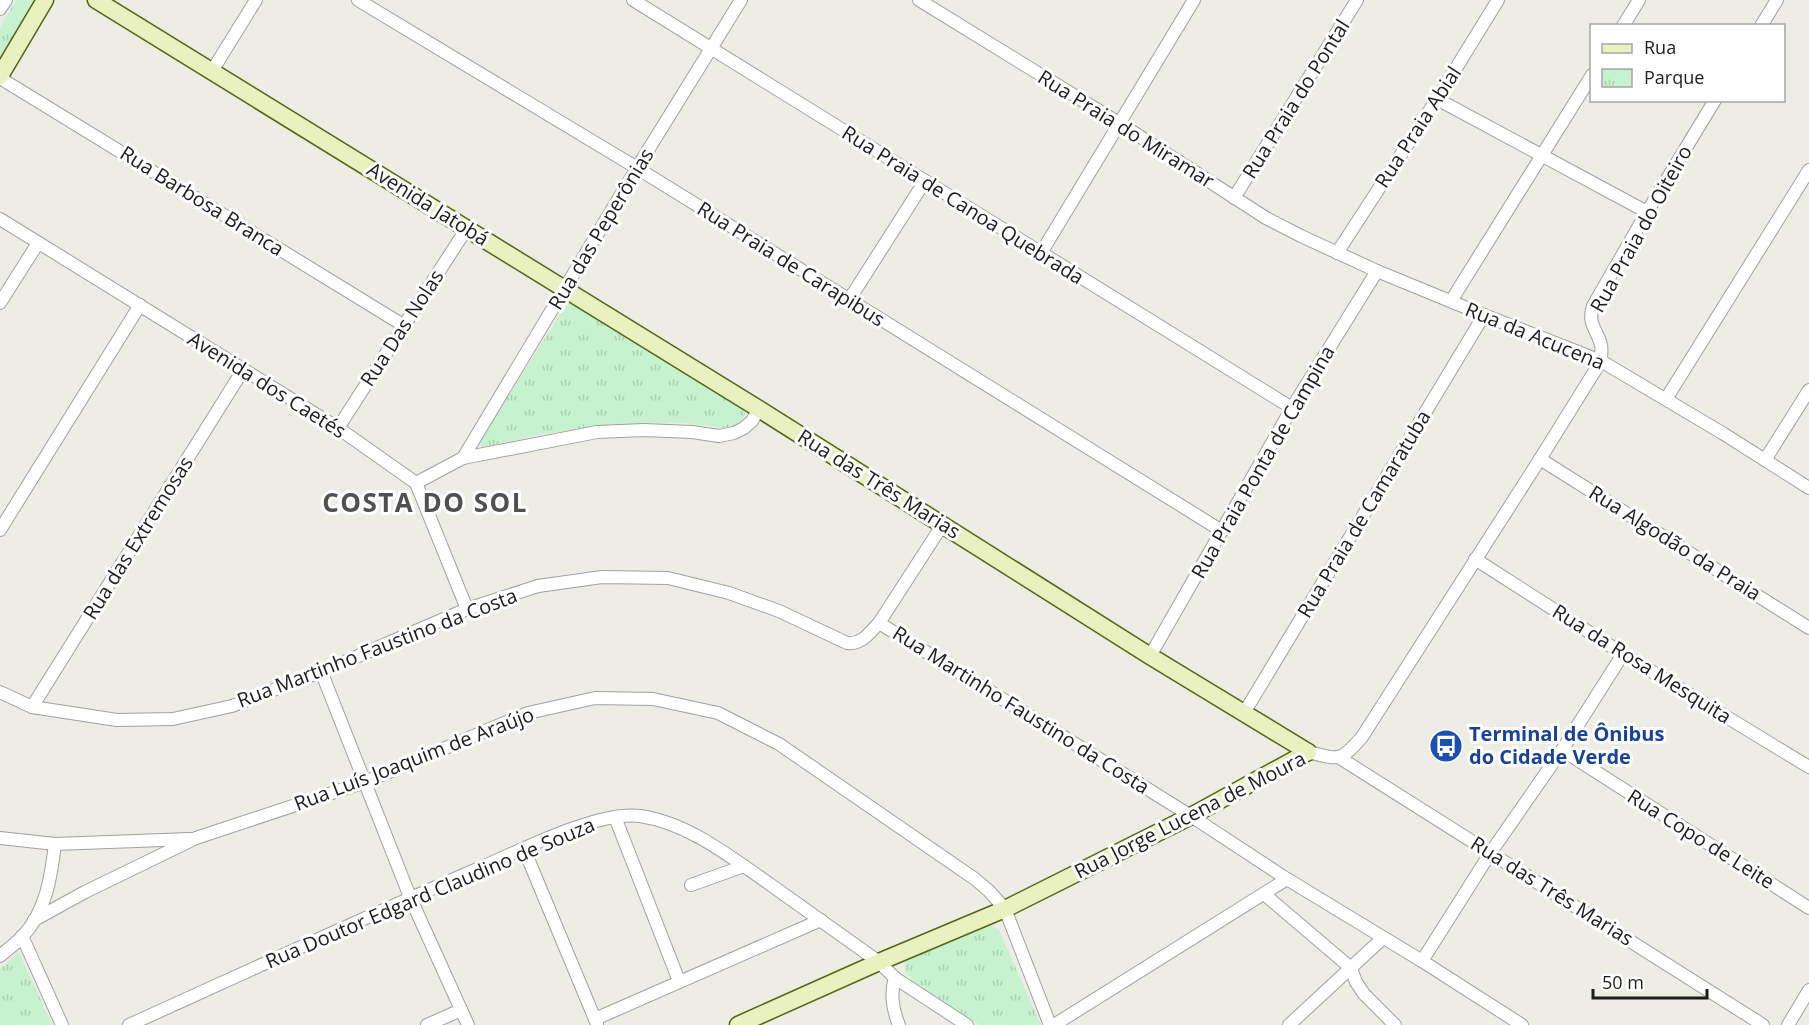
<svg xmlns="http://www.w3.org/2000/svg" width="1809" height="1025" viewBox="0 0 1809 1025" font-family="'Open Sans',sans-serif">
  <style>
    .park { fill: url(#park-tufts) }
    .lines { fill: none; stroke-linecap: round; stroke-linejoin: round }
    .street-casing { stroke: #a1a1a1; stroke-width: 14 }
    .secondary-casing { stroke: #526712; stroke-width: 19 }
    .street { stroke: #fff; stroke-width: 12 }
    .secondary { stroke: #e8f1bf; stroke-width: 16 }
    .labels { text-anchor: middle; stroke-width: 6; stroke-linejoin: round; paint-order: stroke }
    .street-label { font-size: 20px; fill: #1d1d1d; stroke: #fff }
    .transit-label { font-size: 20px; font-weight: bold; fill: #164399; stroke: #fff; text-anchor: start }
    .district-label { font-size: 26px; font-weight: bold; letter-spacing: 1.5px; fill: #505050; stroke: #fff }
  </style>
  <defs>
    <pattern id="park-tufts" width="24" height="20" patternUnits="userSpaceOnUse" patternTransform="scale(1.5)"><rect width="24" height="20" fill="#c7f2d0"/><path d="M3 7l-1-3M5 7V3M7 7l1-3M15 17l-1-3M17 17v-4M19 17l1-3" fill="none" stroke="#aacfb2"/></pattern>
  </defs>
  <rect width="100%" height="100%" fill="#edece5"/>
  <g class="park">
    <path d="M16,0H36L0,58V27Z"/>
    <path d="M568,302L741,407C753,416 736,426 726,428L681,423L615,424L544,434L483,447L481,446V439Z"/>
    <path d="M990,925L999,930L1041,1025H980L914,982L905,972V962L909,959Z"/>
    <path d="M19,952L52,1025H0V969Z"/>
  </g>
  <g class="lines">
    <defs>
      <g id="street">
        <path d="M358,0L637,168L1222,531"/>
        <path d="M633,0L1292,408"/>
        <path d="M919,0L1119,123L1266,218L1301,236L1377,271L1484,315L1601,361L1724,434L1809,488"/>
        <path d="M0,9L6,0"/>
        <path d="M1623,26L1639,0"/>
        <path d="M1761,26L1777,0"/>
        <path d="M212,71L256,0"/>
        <path d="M0,78L403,325"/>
        <path d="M1437,99L1647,212"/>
        <path d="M1234,198L1357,0"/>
        <path d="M0,219L338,428L416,483L467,609"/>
        <path d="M1041,253L1194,0"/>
        <path d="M1337,253L1437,99L1498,0"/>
        <path d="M849,300L925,181"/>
        <path d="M1451,301L1592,75"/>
        <path d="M0,303L38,243"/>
        <path d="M1666,399L1809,170"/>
        <path d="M338,428L467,228"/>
        <path d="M463,458L637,168L741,0"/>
        <path d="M1540,459L1809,628"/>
        <path d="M1765,460L1809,390"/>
        <path d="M416,483L463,458L597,432L644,430L692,432L719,436L734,433L744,428L752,421L759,409"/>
        <path d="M0,530L140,305"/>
        <path d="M1475,559L1623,654L1809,767"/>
        <path d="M879,623L943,524"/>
        <path d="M1150,656L1292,408L1377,271"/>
        <path d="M321,671L410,897L468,1025"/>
        <path d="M0,692L32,707L117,720L173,719L232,706L335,666L467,609L538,586L602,577L668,578L729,593L779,611L847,643C862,645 870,632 879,623L1056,732L1191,816L1287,879L1422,961L1522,1025"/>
        <path d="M32,707L243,370"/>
        <path d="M1244,713L1484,315"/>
        <path d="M1562,750L1809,908"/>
        <path d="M1308,752C1340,760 1340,762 1362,737L1540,459L1601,361C1601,356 1602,350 1601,345C1597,329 1587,324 1593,306L1647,212L1715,100"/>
        <path d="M1340,758L1763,1025"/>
        <path d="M615,817L679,981"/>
        <path d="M0,838L55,844L190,839"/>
        <path d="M524,849L597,1024"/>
        <path d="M691,885L744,866"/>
        <path d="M1264,894L1351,968L1356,982L1364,994L1395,1025"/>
        <path d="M34,920L85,892L196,838L365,782L528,713L595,698L653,699L718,713L779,744L975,879L989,891L1005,909L1050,1025"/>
        <path d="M22,936L62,1025"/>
        <path d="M0,956C7,950 15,944 22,937C46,912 51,877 55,844"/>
        <path d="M1422,961L1491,852L1562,750L1623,654"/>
        <path d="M895,978C890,993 893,1011 899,1025"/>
        <path d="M595,1019L821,920"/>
        <path d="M129,1025C246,972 363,918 482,867C521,850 600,810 640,816C689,823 732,858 771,885C807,911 843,936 879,962L895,978L967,1025"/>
        <path d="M427,1025L461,1010"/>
        <path d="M1054,1025L1287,879"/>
        <path d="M1289,1025L1383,938"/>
        <path d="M1788,1025L1809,990"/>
      </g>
      <g id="secondary">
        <path d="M96,0L759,409L1150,656L1308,752"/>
        <path d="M0,76L45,0"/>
        <path d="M738,1025L879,962L1005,909L1191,816L1308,752"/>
      </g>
    </defs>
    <use href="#street" class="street-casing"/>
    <use href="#secondary" class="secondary-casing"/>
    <use href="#street" class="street"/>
    <use href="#secondary" class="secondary"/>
  </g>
  <defs>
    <symbol id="bus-disc" viewBox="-11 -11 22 22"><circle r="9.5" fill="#1a4fb4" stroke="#fff"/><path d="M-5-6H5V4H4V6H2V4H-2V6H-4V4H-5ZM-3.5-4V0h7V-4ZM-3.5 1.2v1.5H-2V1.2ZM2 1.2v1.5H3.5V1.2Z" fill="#fff"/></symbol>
  </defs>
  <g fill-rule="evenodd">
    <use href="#bus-disc" x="1427" y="727" width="38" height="38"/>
  </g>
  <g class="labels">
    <g class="street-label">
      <text transform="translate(1296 99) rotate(-58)" y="7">Rua Praia do Pontal</text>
      <text transform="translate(1418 127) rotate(-57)" y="7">Rua Praia Abial</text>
      <text transform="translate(1126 129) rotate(32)" y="7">Rua Praia do Miramar</text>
      <text transform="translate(202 201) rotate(32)" y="7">Rua Barbosa Branca</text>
      <text transform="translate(428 204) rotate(32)" y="7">Avenida Jatobá</text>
      <text transform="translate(963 205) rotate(32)" y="7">Rua Praia de Canoa Quebrada</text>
      <text transform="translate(601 229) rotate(-59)" y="7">Rua das Peperônias</text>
      <text transform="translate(1641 229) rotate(-61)" y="7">Rua Praia do Oiteiro</text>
      <text transform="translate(791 264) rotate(32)" y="7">Rua Praia de Carapibus</text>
      <text transform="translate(402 328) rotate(-57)" y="7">Rua Das Nolas</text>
      <text transform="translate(1535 336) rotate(22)" y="7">Rua da Acucena</text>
      <text transform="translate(267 385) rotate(32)" y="7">Avenida dos Caetés</text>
      <text transform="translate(1263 462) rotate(-60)" y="7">Rua Praia Ponta de Campina</text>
      <text transform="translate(879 484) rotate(32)" y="7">Rua das Três Marias</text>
      <text transform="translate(1364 514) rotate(-59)" y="7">Rua Praia de Camaratuba</text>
      <text transform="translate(138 538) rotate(-58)" y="7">Rua das Extremosas</text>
      <text transform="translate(1675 543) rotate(32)" y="7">Rua Algodão da Praia</text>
      <text transform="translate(377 648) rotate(-21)" y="7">Rua Martinho Faustino da Costa</text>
      <text transform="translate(1642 664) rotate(32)" y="7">Rua da Rosa Mesquita</text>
      <text transform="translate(1021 710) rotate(32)" y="7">Rua Martinho Faustino da Costa</text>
      <text transform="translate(414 759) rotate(-21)" y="7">Rua Luís Joaquim de Araújo</text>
      <text transform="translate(1190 815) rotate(-27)" y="7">Rua Jorge Lucena de Moura</text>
      <text transform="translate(1701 839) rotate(32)" y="7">Rua Copo de Leite</text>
      <text transform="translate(1552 891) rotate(32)" y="7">Rua das Três Marias</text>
      <text transform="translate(430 893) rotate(-23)" y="7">Rua Doutor Edgard Claudino de Souza</text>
    </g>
    <g class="transit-label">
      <text x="1469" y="741">Terminal de Ônibus<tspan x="1469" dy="23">do Cidade Verde</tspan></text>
    </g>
    <g class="district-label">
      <text x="425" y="512">COSTA DO SOL</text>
    </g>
  </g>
  <rect x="1590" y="24" width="195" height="78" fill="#ffffff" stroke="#a5a5a5" stroke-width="1.5"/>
  <rect x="1602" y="44" width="30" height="9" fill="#e8f1bf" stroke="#a5a5a5" stroke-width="1.5"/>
  <text x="1644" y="54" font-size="18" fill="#1d1d1d">Rua</text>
  <rect x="1602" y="69" width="30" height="18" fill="url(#park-tufts)" stroke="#a5a5a5" stroke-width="1.5"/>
  <text x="1644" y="84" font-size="18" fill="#1d1d1d">Parque</text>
  <path d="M1593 989v9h114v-9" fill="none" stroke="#1d1d1d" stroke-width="3"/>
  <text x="1602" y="989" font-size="18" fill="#1d1d1d" stroke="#ffffff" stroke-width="4.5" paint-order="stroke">50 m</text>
</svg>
